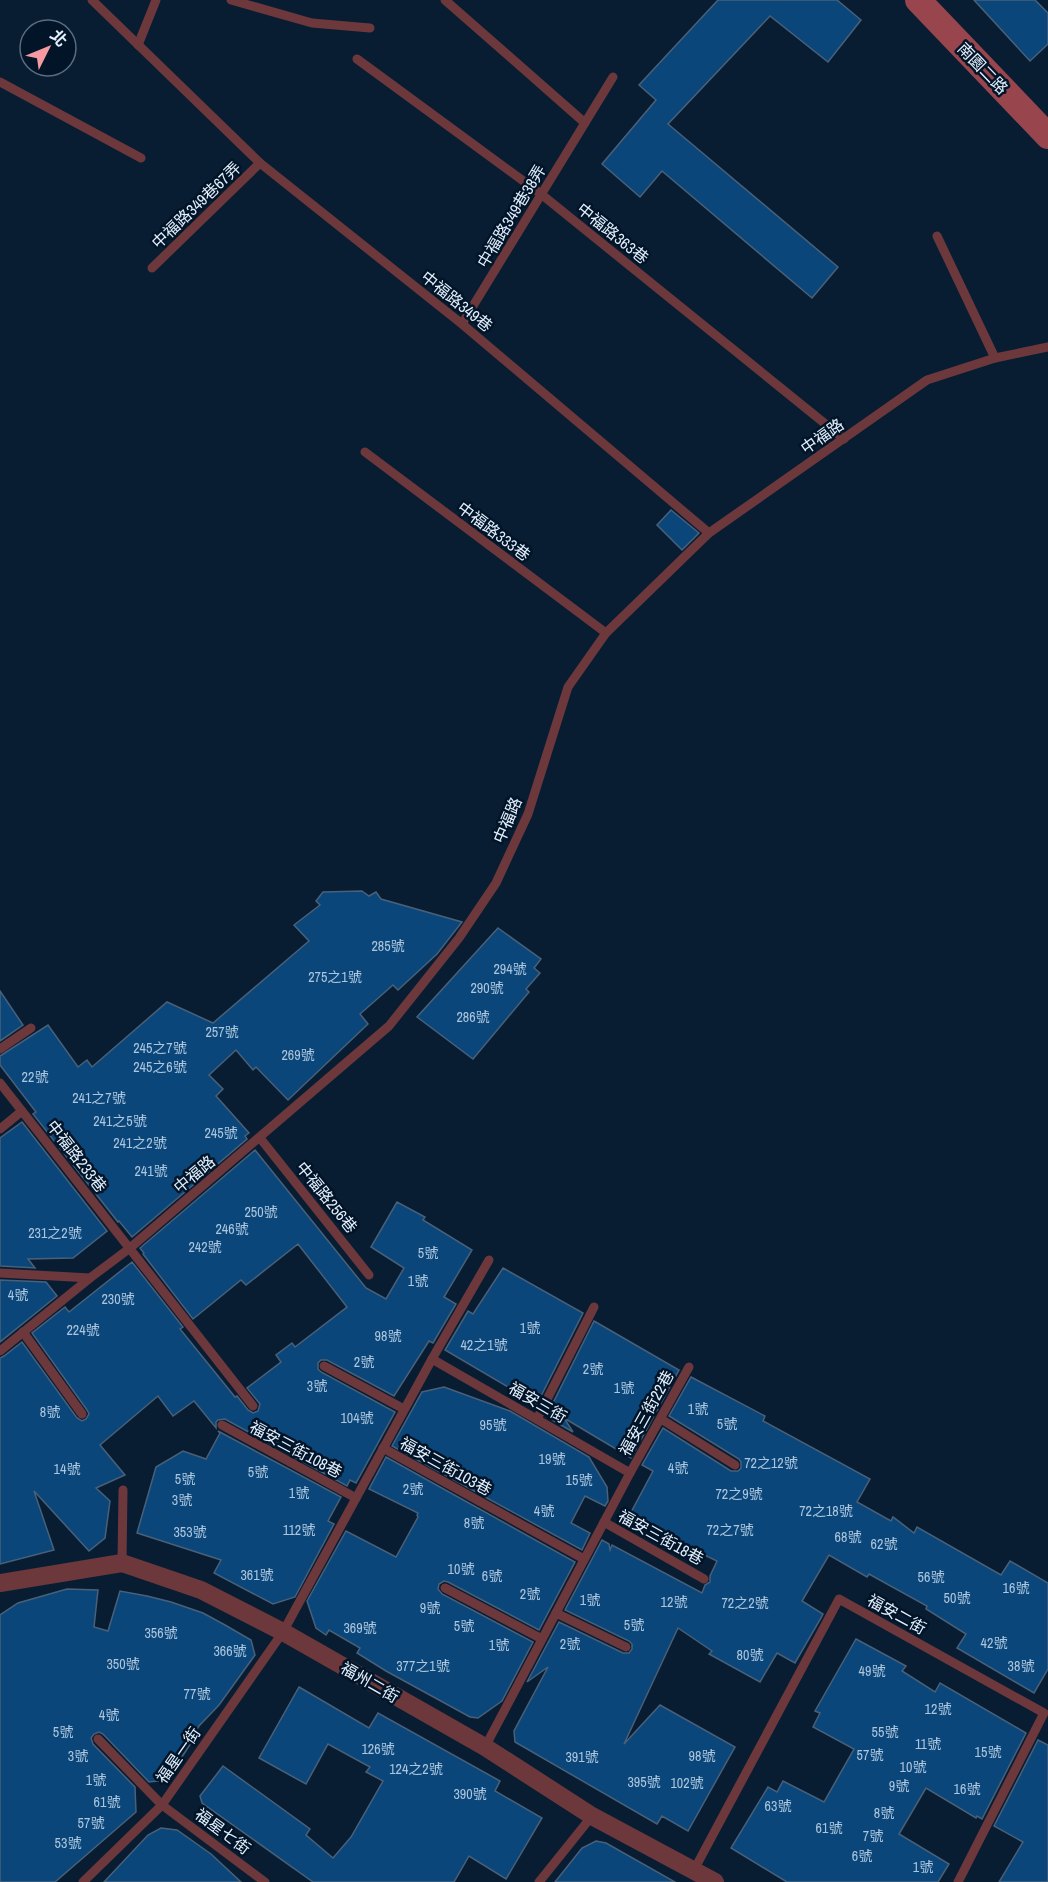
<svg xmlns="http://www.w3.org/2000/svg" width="1048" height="1882" viewBox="0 0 1048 1882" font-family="'Archivo Narrow','Noto Sans TC',sans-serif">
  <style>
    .building { fill: #0b467a; stroke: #496079; stroke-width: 1.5 }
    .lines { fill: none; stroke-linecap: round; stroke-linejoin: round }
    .lane { stroke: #6c383c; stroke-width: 9 }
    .street { stroke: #6c383c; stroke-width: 18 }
    .secondary { stroke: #98454d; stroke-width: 26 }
    .labels { text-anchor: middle; stroke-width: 5; stroke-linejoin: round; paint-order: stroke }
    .number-label { font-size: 14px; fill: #acc6dd }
    .street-label { font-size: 16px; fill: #e2f0fe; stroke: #021428 }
  </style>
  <rect width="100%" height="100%" fill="#081d32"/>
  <g class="building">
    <path d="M718,0H837L861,20L828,62L770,16L668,124L838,267L812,298L662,171L640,197L602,164L656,100L639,85Z"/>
    <path d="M974,0H1035L1048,13V44L1030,61Z"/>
    <path d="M671,510L699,533L682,550L657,525Z"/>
    <path d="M362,891L369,896L376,892L381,899L462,922L437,954L398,990L393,985L360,1014L368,1024L288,1100L256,1067L253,1070L236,1050L209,1075L223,1089L216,1096L249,1133L245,1136L247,1139L132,1237L119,1221L118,1222L33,1114L36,1112L0,1065V1056L48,1025L78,1067L87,1060L92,1067L167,1002L213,1023L309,941L294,925L320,905L316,901L323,892Z"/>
    <path d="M498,928L541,959L534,968L540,973L526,989L529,992L473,1059L417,1017Z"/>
    <path d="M0,991L23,1025L0,1041Z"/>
    <path d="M22,1122L107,1231L73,1258L28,1259L35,1268L0,1266V1138Z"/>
    <path d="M255,1150L366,1288L386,1299L404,1268L371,1247L397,1202L425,1217L423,1220L472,1250L444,1297L456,1304L433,1343L429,1341L394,1396L327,1360H321L318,1363V1369L321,1372L395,1412L356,1483L350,1480L347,1486L225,1419L218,1420L216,1422V1428L194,1401L173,1416L158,1396L100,1445L125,1475L96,1488L110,1501L105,1538L89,1551L34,1491L54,1550L0,1564V1358L4,1356L22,1342L77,1418L82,1421L86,1419L89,1414L87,1410L32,1333L65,1307L69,1312L132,1262L183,1327L180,1329L235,1397L237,1396L248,1410L253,1413L258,1411L260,1404L247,1388L281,1362L276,1355L292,1343L295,1347L347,1307L298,1244L246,1285L241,1280L193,1319L143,1254L144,1253L140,1248Z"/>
    <path d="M503,1268L583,1313L537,1404L445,1350L468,1311L473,1314Z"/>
    <path d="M0,1280L46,1282L57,1296L0,1342Z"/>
    <path d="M594,1321L679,1370L631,1458L564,1418L573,1432L552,1420L555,1414L549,1411Z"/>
    <path d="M691,1377L765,1416L763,1421L870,1479L857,1502L891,1521L893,1517L914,1533L917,1527L1001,1575L1010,1561L1048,1583V1669L1034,1693L957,1648L966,1634L926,1609L927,1606L869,1574L867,1577L829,1555L802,1601L823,1614L821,1618L795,1663L777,1653L760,1682L709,1654L712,1651L678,1628L624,1744L660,1705L735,1747L688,1831L662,1816L657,1824L515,1742L514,1731L548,1667L527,1682L559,1622L623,1653H629L632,1649V1644L629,1641L565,1610L602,1540L609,1544L610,1550L612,1545L702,1593L705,1585L710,1582V1576L717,1561L628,1518L653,1471L642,1465L663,1428L731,1471H738L741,1468V1462L739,1459L669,1416Z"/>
    <path d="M444,1387L510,1411L589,1457L607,1487L608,1501L605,1506L585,1496L571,1523L590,1533L582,1550L392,1446L422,1392Z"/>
    <path d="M218,1431L341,1497L328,1521L334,1524L295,1597L273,1604L214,1573L221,1560L137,1533L156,1467L183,1451L206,1459L220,1433Z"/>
    <path d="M386,1457L575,1562L539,1630L448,1582L444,1581L439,1584L438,1589L442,1594L533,1642L502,1701L478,1718L470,1717L386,1671L357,1653L360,1648L329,1630L326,1635L316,1628L307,1601L346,1531L396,1557L418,1517L417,1515L418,1513L369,1489Z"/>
    <path d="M67,1589L98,1590L94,1627L108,1631L120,1591L147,1596L171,1602L203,1613L225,1625L251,1640L255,1655L219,1705L199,1726L189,1742L191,1743L167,1780L149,1782L103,1734L99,1732L94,1734L91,1738L93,1744L135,1787L136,1812L55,1882H0V1615L18,1603Z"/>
    <path d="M856,1639L906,1666L902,1671L935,1692L940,1683L1026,1733L982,1819L977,1816L976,1818L926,1788L899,1834L949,1864L938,1882H787L731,1848L768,1787L777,1792L783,1781L824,1802L854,1749L813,1727L820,1713L815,1711Z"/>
    <path d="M299,1687L369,1728L378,1713L500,1781L495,1791L542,1818L506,1879L469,1856L454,1882H313L202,1803L200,1796L223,1766L310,1829L306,1835L333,1858L351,1837L383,1781L366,1772L370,1767L328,1744L306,1784L259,1758Z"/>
    <path d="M1038,1740L1048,1745V1882H999L1023,1842L994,1826Z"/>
    <path d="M161,1828L177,1830L211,1854L241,1882H104L148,1835Z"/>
    <path d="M596,1841L606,1843L675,1882H555L582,1848Z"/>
  </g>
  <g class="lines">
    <g class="lane">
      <path d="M92,0L260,163L462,324L709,533"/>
      <path d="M231,0L312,23L370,28"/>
      <path d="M445,0L585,123"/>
      <path d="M138,45L156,0"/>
      <path d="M357,59L541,194L844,439"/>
      <path d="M0,82L141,158"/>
      <path d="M937,236L995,358"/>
      <path d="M152,268L260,163"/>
      <path d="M462,324L613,77"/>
      <path d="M365,452L606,633"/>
      <path d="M0,1049L31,1028"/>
      <path d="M0,1083L253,1406"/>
      <path d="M0,1129L22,1111"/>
      <path d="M260,1138L369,1275"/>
      <path d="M0,1273L90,1278"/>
      <path d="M23,1332L82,1414"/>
      <path d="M0,1351L90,1278L130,1248L389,1026L459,938L496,883L528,814L568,687L606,633L709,533L927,380L995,358L1048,347"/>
      <path d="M432,1359L630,1473"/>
      <path d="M324,1366L404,1409"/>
      <path d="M537,1419L594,1307"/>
      <path d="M661,1419L735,1465"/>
      <path d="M222,1425L356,1498"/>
      <path d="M383,1448L584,1559"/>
      <path d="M604,1522L704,1579"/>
      <path d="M122,1563L123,1490"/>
      <path d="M445,1588L542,1639"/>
      <path d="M556,1613L626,1647"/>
      <path d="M98,1739L162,1805L265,1882"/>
      <path d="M485,1747L630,1473L689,1367"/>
      <path d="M694,1870L839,1599L1044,1713L958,1882"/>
      <path d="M83,1882L162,1805L283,1632L432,1359L489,1260"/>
      <path d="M539,1882L592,1816"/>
    </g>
    <path class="street" d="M0,1583L122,1563L201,1590L283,1632L485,1747L592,1816L715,1882"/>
    <path class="secondary" d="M918,0L1048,136"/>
  </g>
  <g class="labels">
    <g class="number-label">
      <text x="388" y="951">285號</text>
      <text x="510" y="974">294號</text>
      <text x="335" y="982">275之1號</text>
      <text x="487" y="993">290號</text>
      <text x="473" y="1022">286號</text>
      <text x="222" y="1037">257號</text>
      <text x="160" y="1053">245之7號</text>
      <text x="298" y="1060">269號</text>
      <text x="160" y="1072">245之6號</text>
      <text x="35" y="1082">22號</text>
      <text x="99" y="1103">241之7號</text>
      <text x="120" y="1126">241之5號</text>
      <text x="221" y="1138">245號</text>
      <text x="140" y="1148">241之2號</text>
      <text x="151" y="1176">241號</text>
      <text x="261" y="1217">250號</text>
      <text x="232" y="1234">246號</text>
      <text x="55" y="1238">231之2號</text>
      <text x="205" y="1252">242號</text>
      <text x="428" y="1258">5號</text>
      <text x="418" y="1286">1號</text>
      <text x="18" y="1300">4號</text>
      <text x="118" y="1304">230號</text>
      <text x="530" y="1333">1號</text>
      <text x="83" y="1335">224號</text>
      <text x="388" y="1341">98號</text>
      <text x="484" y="1350">42之1號</text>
      <text x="364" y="1367">2號</text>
      <text x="593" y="1374">2號</text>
      <text x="317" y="1391">3號</text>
      <text x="624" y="1393">1號</text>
      <text x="698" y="1414">1號</text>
      <text x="50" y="1417">8號</text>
      <text x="357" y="1423">104號</text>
      <text x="727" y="1429">5號</text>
      <text x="493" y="1430">95號</text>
      <text x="552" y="1464">19號</text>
      <text x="771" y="1468">72之12號</text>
      <text x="678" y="1473">4號</text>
      <text x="67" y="1474">14號</text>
      <text x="258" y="1477">5號</text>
      <text x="185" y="1484">5號</text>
      <text x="579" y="1485">15號</text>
      <text x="413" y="1494">2號</text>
      <text x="299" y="1498">1號</text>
      <text x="739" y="1499">72之9號</text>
      <text x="182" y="1505">3號</text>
      <text x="544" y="1516">4號</text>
      <text x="826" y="1516">72之18號</text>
      <text x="474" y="1528">8號</text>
      <text x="299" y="1535">112號</text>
      <text x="730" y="1535">72之7號</text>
      <text x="190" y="1537">353號</text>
      <text x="848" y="1542">68號</text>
      <text x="884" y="1549">62號</text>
      <text x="461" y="1574">10號</text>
      <text x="257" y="1580">361號</text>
      <text x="492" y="1581">6號</text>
      <text x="931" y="1582">56號</text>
      <text x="1016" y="1593">16號</text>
      <text x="530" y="1599">2號</text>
      <text x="957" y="1603">50號</text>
      <text x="590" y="1605">1號</text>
      <text x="674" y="1607">12號</text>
      <text x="745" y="1608">72之2號</text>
      <text x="430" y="1613">9號</text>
      <text x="634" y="1630">5號</text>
      <text x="464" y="1631">5號</text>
      <text x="360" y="1633">369號</text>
      <text x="161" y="1638">356號</text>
      <text x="994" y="1648">42號</text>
      <text x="570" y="1649">2號</text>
      <text x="499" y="1650">1號</text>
      <text x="230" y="1656">366號</text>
      <text x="750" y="1660">80號</text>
      <text x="123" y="1669">350號</text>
      <text x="423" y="1671">377之1號</text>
      <text x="1021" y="1671">38號</text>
      <text x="872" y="1676">49號</text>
      <text x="197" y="1699">77號</text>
      <text x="938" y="1714">12號</text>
      <text x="109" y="1720">4號</text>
      <text x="63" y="1737">5號</text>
      <text x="885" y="1737">55號</text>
      <text x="928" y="1749">11號</text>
      <text x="378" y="1754">126號</text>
      <text x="988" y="1757">15號</text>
      <text x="870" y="1760">57號</text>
      <text x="78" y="1761">3號</text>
      <text x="702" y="1761">98號</text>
      <text x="582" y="1762">391號</text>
      <text x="913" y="1772">10號</text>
      <text x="416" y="1774">124之2號</text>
      <text x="96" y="1785">1號</text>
      <text x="644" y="1787">395號</text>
      <text x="687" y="1788">102號</text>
      <text x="899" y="1791">9號</text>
      <text x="967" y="1794">16號</text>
      <text x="470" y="1799">390號</text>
      <text x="107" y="1807">61號</text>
      <text x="778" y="1811">63號</text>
      <text x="884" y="1818">8號</text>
      <text x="91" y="1828">57號</text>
      <text x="829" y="1833">61號</text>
      <text x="873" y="1841">7號</text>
      <text x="68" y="1848">53號</text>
      <text x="862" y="1861">6號</text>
      <text x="923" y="1872">1號</text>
    </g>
    <g class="street-label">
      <text transform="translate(983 68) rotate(46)" y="6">南園二路</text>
      <text transform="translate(196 205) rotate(-44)" y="6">中福路349巷67弄</text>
      <text transform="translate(511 216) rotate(-59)" y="6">中福路349巷38弄</text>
      <text transform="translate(613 233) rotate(39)" y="6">中福路363巷</text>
      <text transform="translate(457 301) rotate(39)" y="6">中福路349巷</text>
      <text transform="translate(822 436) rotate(-35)" y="6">中福路</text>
      <text transform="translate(494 531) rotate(37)" y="6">中福路333巷</text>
      <text transform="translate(507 820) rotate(-67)" y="6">中福路</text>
      <text transform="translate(77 1156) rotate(52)" y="6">中福路233巷</text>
      <text transform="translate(194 1174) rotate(-40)" y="6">中福路</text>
      <text transform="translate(327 1197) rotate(51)" y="6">中福路256巷</text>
      <text transform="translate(538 1402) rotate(30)" y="6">福安三街</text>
      <text transform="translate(646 1413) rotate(-61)" y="6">福安三街22巷</text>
      <text transform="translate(296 1449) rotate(28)" y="6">福安三街108巷</text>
      <text transform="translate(446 1466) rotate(29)" y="6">福安三街103巷</text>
      <text transform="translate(661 1537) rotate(29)" y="6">福安三街18巷</text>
      <text transform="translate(897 1614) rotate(29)" y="6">福安二街</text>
      <text transform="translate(370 1682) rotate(30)" y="6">福州二街</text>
      <text transform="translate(178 1755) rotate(-55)" y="6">福星一街</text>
      <text transform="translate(223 1831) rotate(37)" y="6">福星七街</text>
    </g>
  </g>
  <g transform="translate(48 48) rotate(47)"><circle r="28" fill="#021428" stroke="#5c6c7e" stroke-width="1.5"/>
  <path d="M0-4.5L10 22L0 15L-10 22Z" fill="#f49aa0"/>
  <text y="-9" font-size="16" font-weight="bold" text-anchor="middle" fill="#e2f0fe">北</text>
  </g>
</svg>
